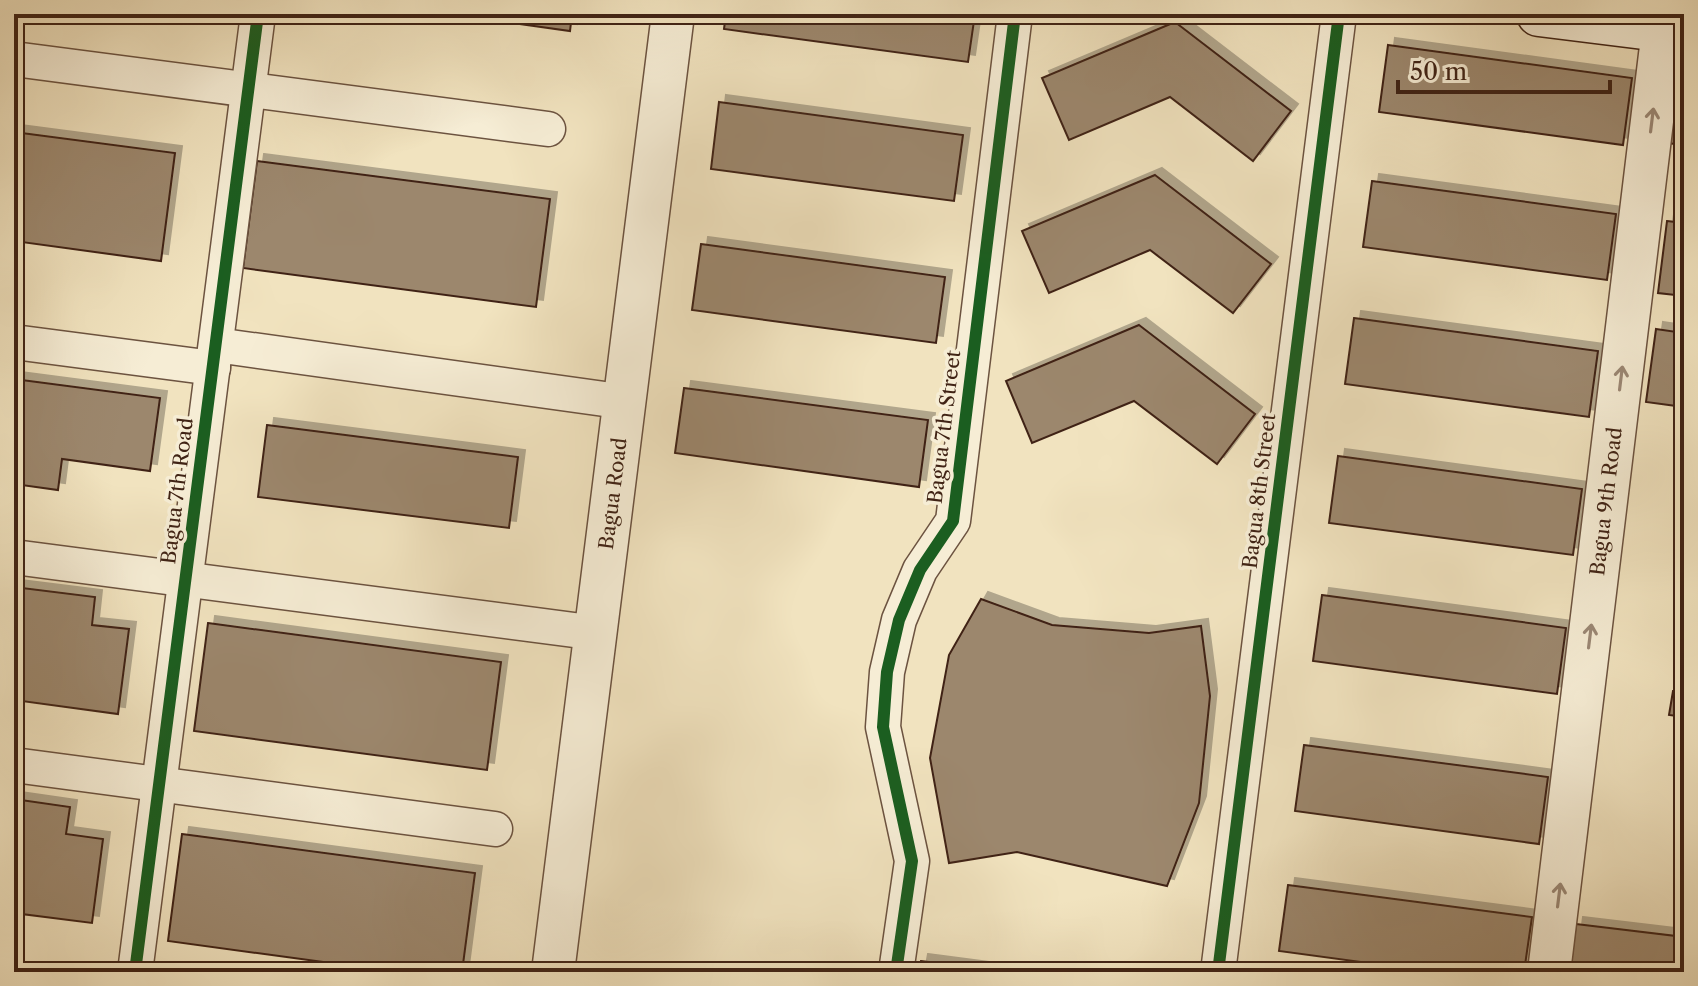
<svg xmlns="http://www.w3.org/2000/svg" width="1698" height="986" viewBox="0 0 1698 986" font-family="'Libre Caslon Text',serif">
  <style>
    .building { fill: #9c876d; stroke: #402315; stroke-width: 2; filter: url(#shadow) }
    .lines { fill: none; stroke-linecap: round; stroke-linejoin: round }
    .minor-casing { stroke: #6c5340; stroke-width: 37 }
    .tertiary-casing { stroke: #6c5340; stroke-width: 45 }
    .secondary-casing { stroke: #402315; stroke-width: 47 }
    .minor { stroke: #f6edd5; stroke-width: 34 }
    .tertiary { stroke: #f6edd5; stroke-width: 42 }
    .secondary { stroke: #f6edd5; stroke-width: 44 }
    .cycleway-casing { stroke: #f6edd5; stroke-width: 17 }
    .cycleway { stroke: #1b5e20; stroke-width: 12 }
    .oneway { stroke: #9b8875 }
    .labels { text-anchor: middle; stroke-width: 7; stroke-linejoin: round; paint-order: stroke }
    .street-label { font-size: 20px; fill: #402315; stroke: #f6edd5 }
  </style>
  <defs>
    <filter id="shadow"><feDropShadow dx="7" dy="-7" stdDeviation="0" flood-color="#0004"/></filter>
  </defs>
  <rect width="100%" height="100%" fill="#f1e3bf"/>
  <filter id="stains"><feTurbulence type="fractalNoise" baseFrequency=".0025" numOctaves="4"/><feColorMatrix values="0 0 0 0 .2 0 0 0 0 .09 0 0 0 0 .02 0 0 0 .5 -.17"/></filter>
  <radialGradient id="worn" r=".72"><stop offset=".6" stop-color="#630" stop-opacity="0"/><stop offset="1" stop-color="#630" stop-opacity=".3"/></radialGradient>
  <g class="building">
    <path d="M447,14H572L570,31Z"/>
    <path d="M726,14H975L968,62L724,29Z"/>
    <path d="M1175,22L1291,111L1253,161L1170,97L1069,140L1042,78Z"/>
    <path d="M1388,45L1632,78L1623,145L1379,112Z"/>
    <path d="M1675,79L1684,80V145L1667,143Z"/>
    <path d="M719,102L963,135L954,201L711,169Z"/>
    <path d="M14,132L175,153L161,261L14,241Z"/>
    <path d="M257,161L550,199L536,307L243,268Z"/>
    <path d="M1155,175L1271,264L1233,313L1150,250L1049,293L1022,231Z"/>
    <path d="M1372,181L1616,214L1607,280L1363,247Z"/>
    <path d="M1667,221L1684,223V296L1658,293Z"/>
    <path d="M701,244L945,277L936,343L692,310Z"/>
    <path d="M1354,318L1598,351L1589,417L1345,384Z"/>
    <path d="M1139,325L1255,414L1217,464L1134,401L1032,443L1006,381Z"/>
    <path d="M1656,329L1684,333V407L1646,402Z"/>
    <path d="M14,379L160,398L150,471L62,459L58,490L14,484Z"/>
    <path d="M684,388L928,420L919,487L675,453Z"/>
    <path d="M267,425L518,457L509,528L258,497Z"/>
    <path d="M1338,456L1582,489L1573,555L1329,523Z"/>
    <path d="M14,587L95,597L92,625L129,629L118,714L14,700Z"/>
    <path d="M1322,595L1566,628L1557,694L1313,661Z"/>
    <path d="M981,599L1052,625L1149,633L1201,626L1210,696L1199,803L1167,886L1017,852L949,863L930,758L949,655Z"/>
    <path d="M208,623L501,662L487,770L194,731Z"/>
    <path d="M1673,691L1684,692V726V717L1669,715Z"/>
    <path d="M1304,745L1548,777L1539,844L1295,811Z"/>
    <path d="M14,799L70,807L66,834L103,839L92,923L14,913Z"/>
    <path d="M182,834L475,873L462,972H397L168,941Z"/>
    <path d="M1288,885L1532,917L1524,972H1435L1279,951Z"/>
    <path d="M1576,924L1684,937V972H1570Z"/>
    <path d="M921,961L1005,972H919Z"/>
  </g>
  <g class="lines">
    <defs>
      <g id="minor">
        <path d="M14,59L548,129"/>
        <path d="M14,342L213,368"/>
        <path d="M216,345L626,402"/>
        <path d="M14,557L597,633"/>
        <path d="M14,765L495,829"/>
        <path d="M135,972L258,14"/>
        <path d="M896,972L912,861L883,727L887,672L899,620L920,570L953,521L1015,14"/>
        <path d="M1218,972L1339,14"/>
      </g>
      <g id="tertiary">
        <path id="s1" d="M553,972L673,14"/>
        <path id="s2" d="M1549,972L1663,30"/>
      </g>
      <path id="secondary" d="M1539,14L1684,32"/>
    </defs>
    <use href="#minor" class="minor-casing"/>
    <use href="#tertiary" class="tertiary-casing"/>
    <use href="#secondary" class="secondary-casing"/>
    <use href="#minor" class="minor"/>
    <use href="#tertiary" class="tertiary"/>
    <use href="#secondary" class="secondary"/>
    <defs>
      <g id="cycleway">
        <path d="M135,972L258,14"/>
        <path d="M896,972L912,861L883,727L887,672L899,620L920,570L953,521L1015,14"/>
        <path d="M1218,972L1339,14"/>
      </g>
    </defs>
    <use href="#cycleway" class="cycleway-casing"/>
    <use href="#cycleway" class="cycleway"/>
  </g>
  <defs><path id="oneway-shaft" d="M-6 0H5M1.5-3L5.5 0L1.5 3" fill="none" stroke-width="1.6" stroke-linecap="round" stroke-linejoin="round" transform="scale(2)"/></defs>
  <g class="oneway">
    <use href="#oneway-shaft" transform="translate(1652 120) rotate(-83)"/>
    <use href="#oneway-shaft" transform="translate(1621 378) rotate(-83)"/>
    <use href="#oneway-shaft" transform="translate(1590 636) rotate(-83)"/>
    <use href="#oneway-shaft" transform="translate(1559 895) rotate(-83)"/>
  </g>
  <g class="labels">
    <g class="street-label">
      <text transform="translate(944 427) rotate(-83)" y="7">Bagua 7th Street</text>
      <text transform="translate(177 491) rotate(-83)" y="7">Bagua 7th Road</text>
      <text transform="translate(1259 491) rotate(-83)" y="7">Bagua 8th Street</text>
      <text dy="7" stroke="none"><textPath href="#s1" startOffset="482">Bagua Road</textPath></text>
      <text dy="7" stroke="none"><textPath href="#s2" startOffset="474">Bagua 9th Road</textPath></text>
    </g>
  </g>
  <rect width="1698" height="986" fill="none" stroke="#f1e3bf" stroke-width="48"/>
  <rect x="16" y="16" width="1666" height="954" fill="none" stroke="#402315" stroke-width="4"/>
  <rect x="24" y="24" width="1650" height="938" fill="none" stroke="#402315" stroke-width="2"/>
  <path d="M1398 80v12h212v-12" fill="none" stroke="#402315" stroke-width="4"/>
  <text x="1410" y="80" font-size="24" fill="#402315" stroke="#f6edd5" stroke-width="6" paint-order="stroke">50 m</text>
  <rect width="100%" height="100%" filter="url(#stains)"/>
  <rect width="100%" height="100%" fill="url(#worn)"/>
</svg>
